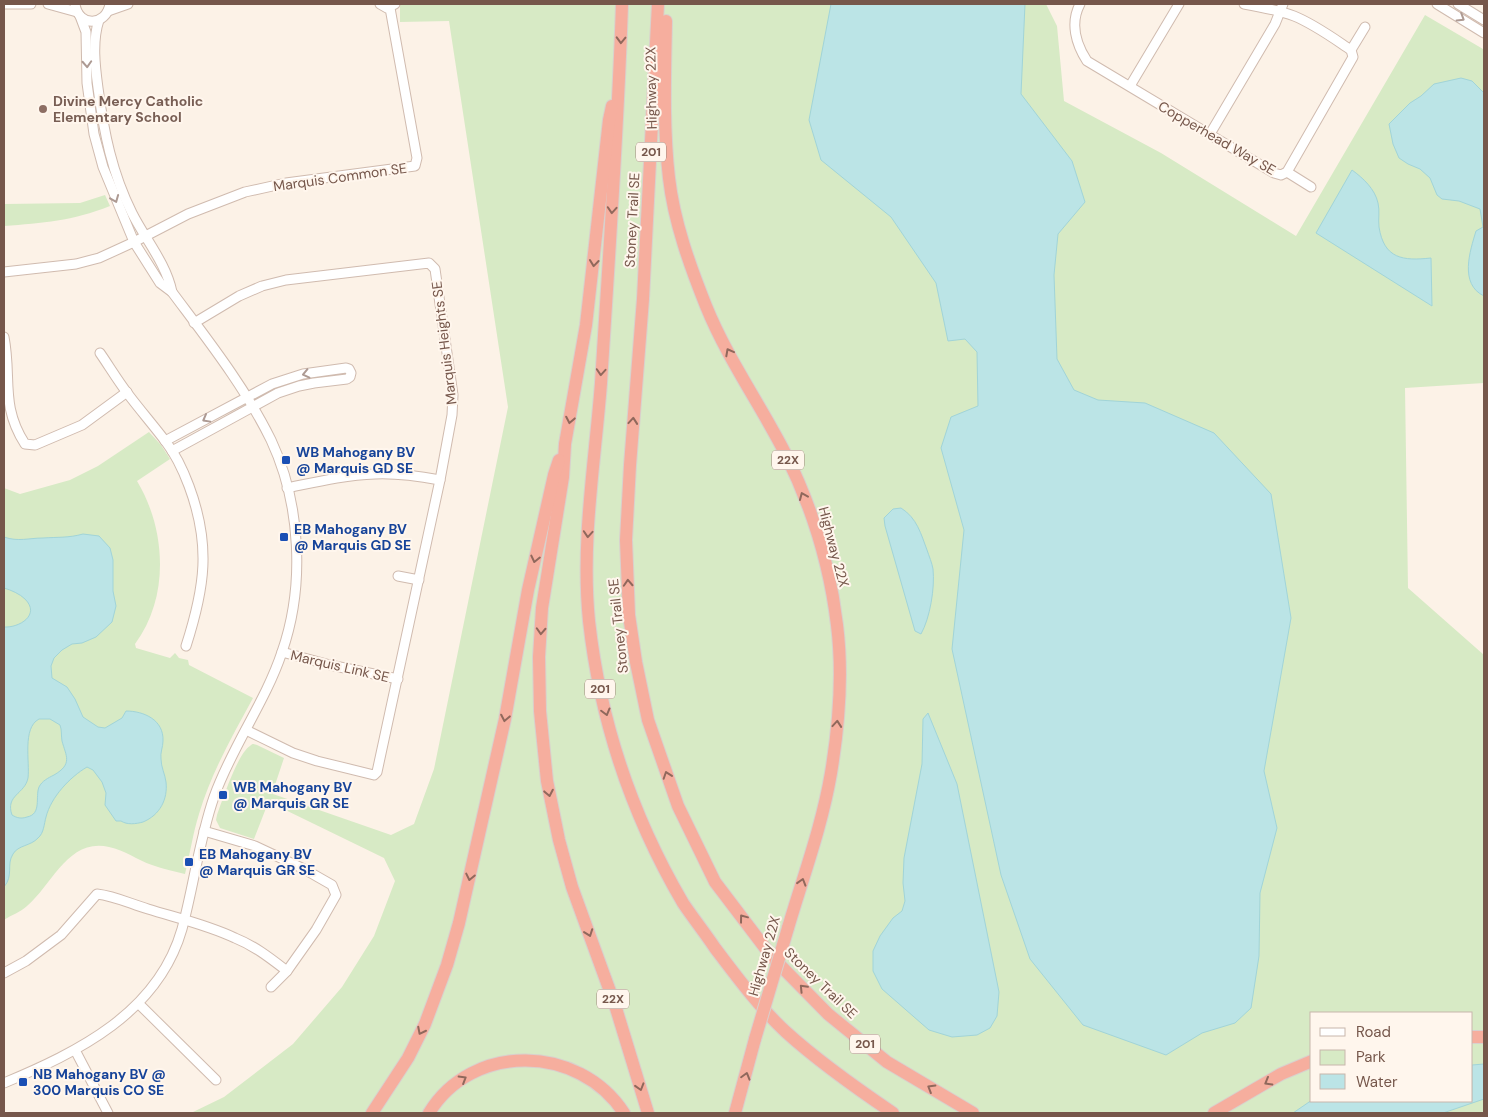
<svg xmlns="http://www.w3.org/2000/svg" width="1488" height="1117" viewBox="0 0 1488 1117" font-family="'DM Sans',sans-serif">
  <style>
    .green { fill: #d7eac5; fill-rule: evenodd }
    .water { fill: #bbe4e6; stroke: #a1d4d8; fill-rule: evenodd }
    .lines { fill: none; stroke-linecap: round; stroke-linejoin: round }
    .minor-casing { stroke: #d0bbaf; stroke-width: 11 }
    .highway-casing { stroke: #d9d0cd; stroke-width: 14 }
    .minor { stroke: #fff; stroke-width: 9 }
    .highway { stroke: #f6ae9e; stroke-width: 12 }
    .highway-bridge-casing { stroke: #d9d0cd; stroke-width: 14; stroke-linecap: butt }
    .highway-bridge { stroke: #f6ae9e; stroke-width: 12 }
    .oneway { stroke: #ad9a93 }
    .oneway2 { stroke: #90685c }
    .education-dot { fill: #8d6e63; stroke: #fff6ed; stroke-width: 2 }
    .transit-dot { fill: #1a4fb4; stroke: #fff6ed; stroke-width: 2 }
    .labels { text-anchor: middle; stroke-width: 4; stroke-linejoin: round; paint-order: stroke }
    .shield { fill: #fff6ed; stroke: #9f877c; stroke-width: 1 }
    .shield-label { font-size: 12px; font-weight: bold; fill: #76574b }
    .street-label { font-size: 14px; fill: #76574b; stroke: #fff6ed }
    .education-label { font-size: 14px; font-weight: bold; fill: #785e54; stroke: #fff6ed; text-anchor: start }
    .transit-label { font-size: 14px; font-weight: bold; fill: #164399; stroke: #fff6ed; text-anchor: start }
  </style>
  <rect width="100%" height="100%" fill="#fcf2e7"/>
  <g class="green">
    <path d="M400,4H1046L1057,26L1064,101L1161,153L1296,236L1425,15L1483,49L1484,60V383L1405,388L1408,588L1484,655V1113H191L224,1097L293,1044L342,987L374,936L395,881L384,858L271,803H268L254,839L220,828L216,820L217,815C222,801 238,753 250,746C253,743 253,744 257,745L284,758L273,791V794L391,835L414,824L434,769L508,407L449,21L400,22ZM1312,1013H1472V1101H1312Z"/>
    <path d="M105,195L110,206C72,221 43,223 4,226V204L80,203Z"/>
    <path d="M149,432L161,445L170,459L137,481C166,529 170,597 135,644L136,648L170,658L175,653L179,658L188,660L189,665L253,698C233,735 211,773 199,814C193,833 190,854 185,874C174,871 163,869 152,865C137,860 125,850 109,847C68,838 53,884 27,906C21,912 11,915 4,920V488L20,494L70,480L98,466Z"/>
  </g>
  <g class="water">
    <path d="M831,4H1025L1021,94L1072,161L1085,202L1058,234L1054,275L1057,359L1074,390L1098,400L1145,403L1214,433L1271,494L1291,618L1264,771L1277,828L1260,893L1259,956L1251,1008L1235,1023L1202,1033L1166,1055L1083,1025L1030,959L1001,875L952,649L964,530L941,448L951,417L978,406L977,352L965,339L948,341L936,283L891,217L821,160L809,120Z"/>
    <path d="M1461,78L1472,81L1484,93V296C1459,284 1470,251 1476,231L1483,227L1480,209L1459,201L1442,199L1437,195L1430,178L1420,169L1408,164L1399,158L1393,144L1389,124L1410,103L1421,96L1434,84Z"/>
    <path d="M1352,170C1363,178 1375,189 1378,203C1380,211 1378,219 1379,227C1384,259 1403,261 1431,258L1432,306L1316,233Z"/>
    <path d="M901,508C917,518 921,534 927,550C929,556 932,563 933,569C935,588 930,618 921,634L915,631L885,526L884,518L893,509Z"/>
    <path d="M83,534L99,536L110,548L113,560V591L116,606L112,622L96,637L82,643L72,644L62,650L54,658L51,666L52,678L67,687L75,699L83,717L98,727L105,728L122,718L126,711C144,711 164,720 163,741C163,747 160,753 161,759C161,767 165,774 166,782C168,799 160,815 143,822C136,824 127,825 121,821H116L105,805L106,793L102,782L93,770L87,767C70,777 51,797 46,817C44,824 44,833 38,838C31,846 18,845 13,854C6,865 14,875 4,887V627C19,628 41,615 25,599C20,594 11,590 4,588V537C18,542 29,538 43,538C57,537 69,538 83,534ZM39,719H50L60,725C62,730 61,736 62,741C66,756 73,764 54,775C48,778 42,781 39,787C35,797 42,814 27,817C21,819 17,818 12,815C5,795 25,794 28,778C30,762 22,728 39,719Z"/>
    <path d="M928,713L957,784L999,992L997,1016L990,1028L977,1035L952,1037L929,1030L882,989L873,971V951L880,936L893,918L902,911L905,901L903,883L904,858L922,764L923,719Z"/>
    <path d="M1484,1064V1099L1443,1113H1293L1312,1100L1472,1101V1065Z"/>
  </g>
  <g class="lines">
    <defs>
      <g id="minor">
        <path d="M4,4H31"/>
        <path d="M48,4L77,12"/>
        <path d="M75,4C78,27 106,27 110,4"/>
        <path d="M380,4L387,8L395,4"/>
        <path d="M1080,4C1070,23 1076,44 1087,61L1274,173L1281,175L1287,172L1353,57L1351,50C1333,38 1314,24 1294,16C1278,10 1261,7 1244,4"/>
        <path d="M1437,4L1484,33"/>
        <path d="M1458,4L1484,20"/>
        <path d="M108,11L128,4"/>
        <path d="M99,20C92,41 95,66 98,88C104,133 112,173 132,213C145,239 166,263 172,292"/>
        <path d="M1351,50L1365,27"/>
        <path d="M1130,86L1179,4"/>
        <path d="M1210,134L1275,24L1283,4"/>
        <path d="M1287,172L1311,187"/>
        <path d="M4,272L76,264L99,258L134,242L188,214L245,192L286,183L415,166L417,158L390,8"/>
        <path d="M194,323L239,296L262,286L286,280L429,263L435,269L453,395L452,415L440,480L377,772L374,775L317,761L293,753L246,730"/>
        <path d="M4,337C12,378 0,405 25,444L35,445L82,425L127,392"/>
        <path d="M100,353C109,366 118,381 128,394C140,410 154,426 166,442C176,455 183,470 189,486C211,545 205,587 186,646"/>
        <path d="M165,441L272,384L303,374L346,368L349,369L351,373L350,377L347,379L314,383L299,386L278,393L172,451"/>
        <path d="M287,488C316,482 345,475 375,474C397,473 418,476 440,480"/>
        <path d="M398,576L419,580"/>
        <path d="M282,652L330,665L398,679"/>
        <path d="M204,831L255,846L304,869L332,885L336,895L316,930L287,971"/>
        <path d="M4,973L26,961L61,935L97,894C115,896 131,904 148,909C177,918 208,925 235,938C255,946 270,958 287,971L271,987"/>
        <path d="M139,1004L216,1080"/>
        <path d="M75,1050L108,1113"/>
        <path d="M4,1083C78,1052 158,1013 182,929C194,885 199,840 214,797C232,746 265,703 282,652C305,586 301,504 271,440C245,387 207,339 172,292L160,283L134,242L103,167L94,134L87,83L86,32L80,16"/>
      </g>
      <g id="highway">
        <path d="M622,4C618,130 609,256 601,383C595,462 581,541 589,621C600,720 632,816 683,903C693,918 705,933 715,948C737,977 759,1007 786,1032C819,1062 856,1088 893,1113"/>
        <path d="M658,4L643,299L630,465L626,540L629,615L636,662L648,720L678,806L715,882L772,957L828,1014L887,1062L973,1113"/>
        <path d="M666,21C665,74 663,126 669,178C674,222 690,266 706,306C727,358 760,404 785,453C812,507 830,566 837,625C843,673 839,725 831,773C822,826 803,877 788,928"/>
        <path d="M612,106L609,120L586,325L565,444L563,477L542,608L539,657L540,711L547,781L559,840L572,887L615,1005L648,1113"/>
        <path d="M1472,1037H1484"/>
        <path d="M372,1113L408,1058L425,1024L447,965L459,923L505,719L528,590L554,475L559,460"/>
        <path d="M429,1113C472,1042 579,1044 624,1113"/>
        <path d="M735,1113L755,1039"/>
        <path d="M1214,1113L1281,1074L1312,1061"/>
      </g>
    </defs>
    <use href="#minor" class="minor-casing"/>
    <use href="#highway" class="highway-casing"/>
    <use href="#minor" class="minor"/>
    <use href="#highway" class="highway"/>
    <defs>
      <path id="highway-bridge" d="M755,1039L788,928"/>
    </defs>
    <use href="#highway-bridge" class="highway-bridge-casing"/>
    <use href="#highway-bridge" class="highway-bridge"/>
  </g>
  <defs><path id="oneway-chevron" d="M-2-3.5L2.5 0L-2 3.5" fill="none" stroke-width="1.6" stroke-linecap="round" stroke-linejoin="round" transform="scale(1.25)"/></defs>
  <g class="oneway">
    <use href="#oneway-chevron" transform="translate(1461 18) rotate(32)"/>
    <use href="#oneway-chevron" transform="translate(87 64) rotate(87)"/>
    <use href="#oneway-chevron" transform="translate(115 199) rotate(68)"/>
    <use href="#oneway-chevron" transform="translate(306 374) rotate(167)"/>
    <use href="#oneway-chevron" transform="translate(206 419) rotate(151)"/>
  </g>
  <g class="oneway2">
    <use href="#oneway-chevron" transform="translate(621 40) rotate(92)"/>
    <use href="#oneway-chevron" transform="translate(612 210) rotate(94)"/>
    <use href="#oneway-chevron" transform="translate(594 263) rotate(96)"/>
    <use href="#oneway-chevron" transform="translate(729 352) rotate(-118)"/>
    <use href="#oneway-chevron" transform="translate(601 372) rotate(94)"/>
    <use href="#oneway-chevron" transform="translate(570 420) rotate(101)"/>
    <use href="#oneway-chevron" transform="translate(633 421) rotate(-85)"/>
    <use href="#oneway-chevron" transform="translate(803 496) rotate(-113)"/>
    <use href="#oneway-chevron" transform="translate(588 534) rotate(94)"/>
    <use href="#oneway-chevron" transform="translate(535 559) rotate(103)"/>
    <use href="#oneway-chevron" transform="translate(628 583) rotate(-93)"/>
    <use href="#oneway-chevron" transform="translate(541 631) rotate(93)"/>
    <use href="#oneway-chevron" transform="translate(606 712) rotate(75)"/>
    <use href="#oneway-chevron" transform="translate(505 718) rotate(101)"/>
    <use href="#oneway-chevron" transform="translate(837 724) rotate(-85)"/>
    <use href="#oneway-chevron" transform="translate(667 775) rotate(-109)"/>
    <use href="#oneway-chevron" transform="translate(549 793) rotate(79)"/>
    <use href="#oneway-chevron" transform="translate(470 877) rotate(102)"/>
    <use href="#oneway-chevron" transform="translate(802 882) rotate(-73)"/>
    <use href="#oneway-chevron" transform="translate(743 918) rotate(-127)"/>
    <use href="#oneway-chevron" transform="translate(589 933) rotate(70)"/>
    <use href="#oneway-chevron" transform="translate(803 988) rotate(-134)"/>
    <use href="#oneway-chevron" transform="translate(421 1031) rotate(117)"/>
    <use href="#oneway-chevron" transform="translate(746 1076) rotate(-74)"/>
    <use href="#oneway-chevron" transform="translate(463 1079) rotate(-31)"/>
    <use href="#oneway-chevron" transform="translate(1268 1082) rotate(150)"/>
    <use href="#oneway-chevron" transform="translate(640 1087) rotate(73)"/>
    <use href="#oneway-chevron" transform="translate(931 1088) rotate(-149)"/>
  </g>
  <circle class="education-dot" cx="43" cy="109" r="5"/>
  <g class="transit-dot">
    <rect x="281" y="455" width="10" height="10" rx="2.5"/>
    <rect x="279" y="532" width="10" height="10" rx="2.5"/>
    <rect x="218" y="790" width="10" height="10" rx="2.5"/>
    <rect x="184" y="857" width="10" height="10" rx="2.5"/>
    <rect x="18" y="1077" width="10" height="10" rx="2.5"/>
  </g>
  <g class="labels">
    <g class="shield">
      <rect x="636" y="142.5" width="30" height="19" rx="4"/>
      <rect x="772" y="450.5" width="32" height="19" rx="4"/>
      <rect x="585" y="679.5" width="30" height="19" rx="4"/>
      <rect x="597" y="989.5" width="32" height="19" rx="4"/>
      <rect x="850" y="1034.5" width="30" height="19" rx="4"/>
    </g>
    <g class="shield-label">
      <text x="651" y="156">201</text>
      <text x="788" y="464">22X</text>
      <text x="600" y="693">201</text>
      <text x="613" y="1003">22X</text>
      <text x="865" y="1048">201</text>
    </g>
    <g class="street-label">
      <text transform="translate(651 88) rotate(-91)" y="5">Highway 22X</text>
      <text transform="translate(1217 138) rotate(30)" y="5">Copperhead Way SE</text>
      <text transform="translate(340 177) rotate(-8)" y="5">Marquis Common SE</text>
      <text transform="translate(632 220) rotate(-87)" y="5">Stoney Trail SE</text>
      <text transform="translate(444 343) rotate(-97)" y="5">Marquis Heights SE</text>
      <text transform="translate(834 547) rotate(75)" y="5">Highway 22X</text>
      <text transform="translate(618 626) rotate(-96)" y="5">Stoney Trail SE</text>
      <text transform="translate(340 666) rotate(13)" y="5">Marquis Link SE</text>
      <text transform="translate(764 956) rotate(-74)" y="5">Highway 22X</text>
      <text transform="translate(821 983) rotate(44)" y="5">Stoney Trail SE</text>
    </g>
    <g class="education-label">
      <text x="53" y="106">Divine Mercy Catholic<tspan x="53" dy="16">Elementary School</tspan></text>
    </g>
    <g class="transit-label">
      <text x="296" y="457">WB Mahogany BV<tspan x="296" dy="16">@ Marquis GD SE</tspan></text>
      <text x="294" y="534">EB Mahogany BV<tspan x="294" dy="16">@ Marquis GD SE</tspan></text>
      <text x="233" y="792">WB Mahogany BV<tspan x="233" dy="16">@ Marquis GR SE</tspan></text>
      <text x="199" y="859">EB Mahogany BV<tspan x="199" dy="16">@ Marquis GR SE</tspan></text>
      <text x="33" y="1079">NB Mahogany BV @<tspan x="33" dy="16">300 Marquis CO SE</tspan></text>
    </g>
  </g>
  <rect width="1488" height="1117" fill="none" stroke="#76574b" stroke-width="10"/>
  <rect x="1310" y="1012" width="162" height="90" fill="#fff6ed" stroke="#c8b6ac"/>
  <rect x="1320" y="1028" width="25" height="8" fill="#ffffff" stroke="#c8b6ac"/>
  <text x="1356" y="1037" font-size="15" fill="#76574b">Road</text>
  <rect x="1320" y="1050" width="25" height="15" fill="#d7eac5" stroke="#c8b6ac"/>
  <text x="1356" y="1062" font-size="15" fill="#76574b">Park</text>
  <rect x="1320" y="1074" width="25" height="15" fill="#bbe4e6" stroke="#c8b6ac"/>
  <text x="1356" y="1087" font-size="15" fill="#76574b">Water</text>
</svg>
